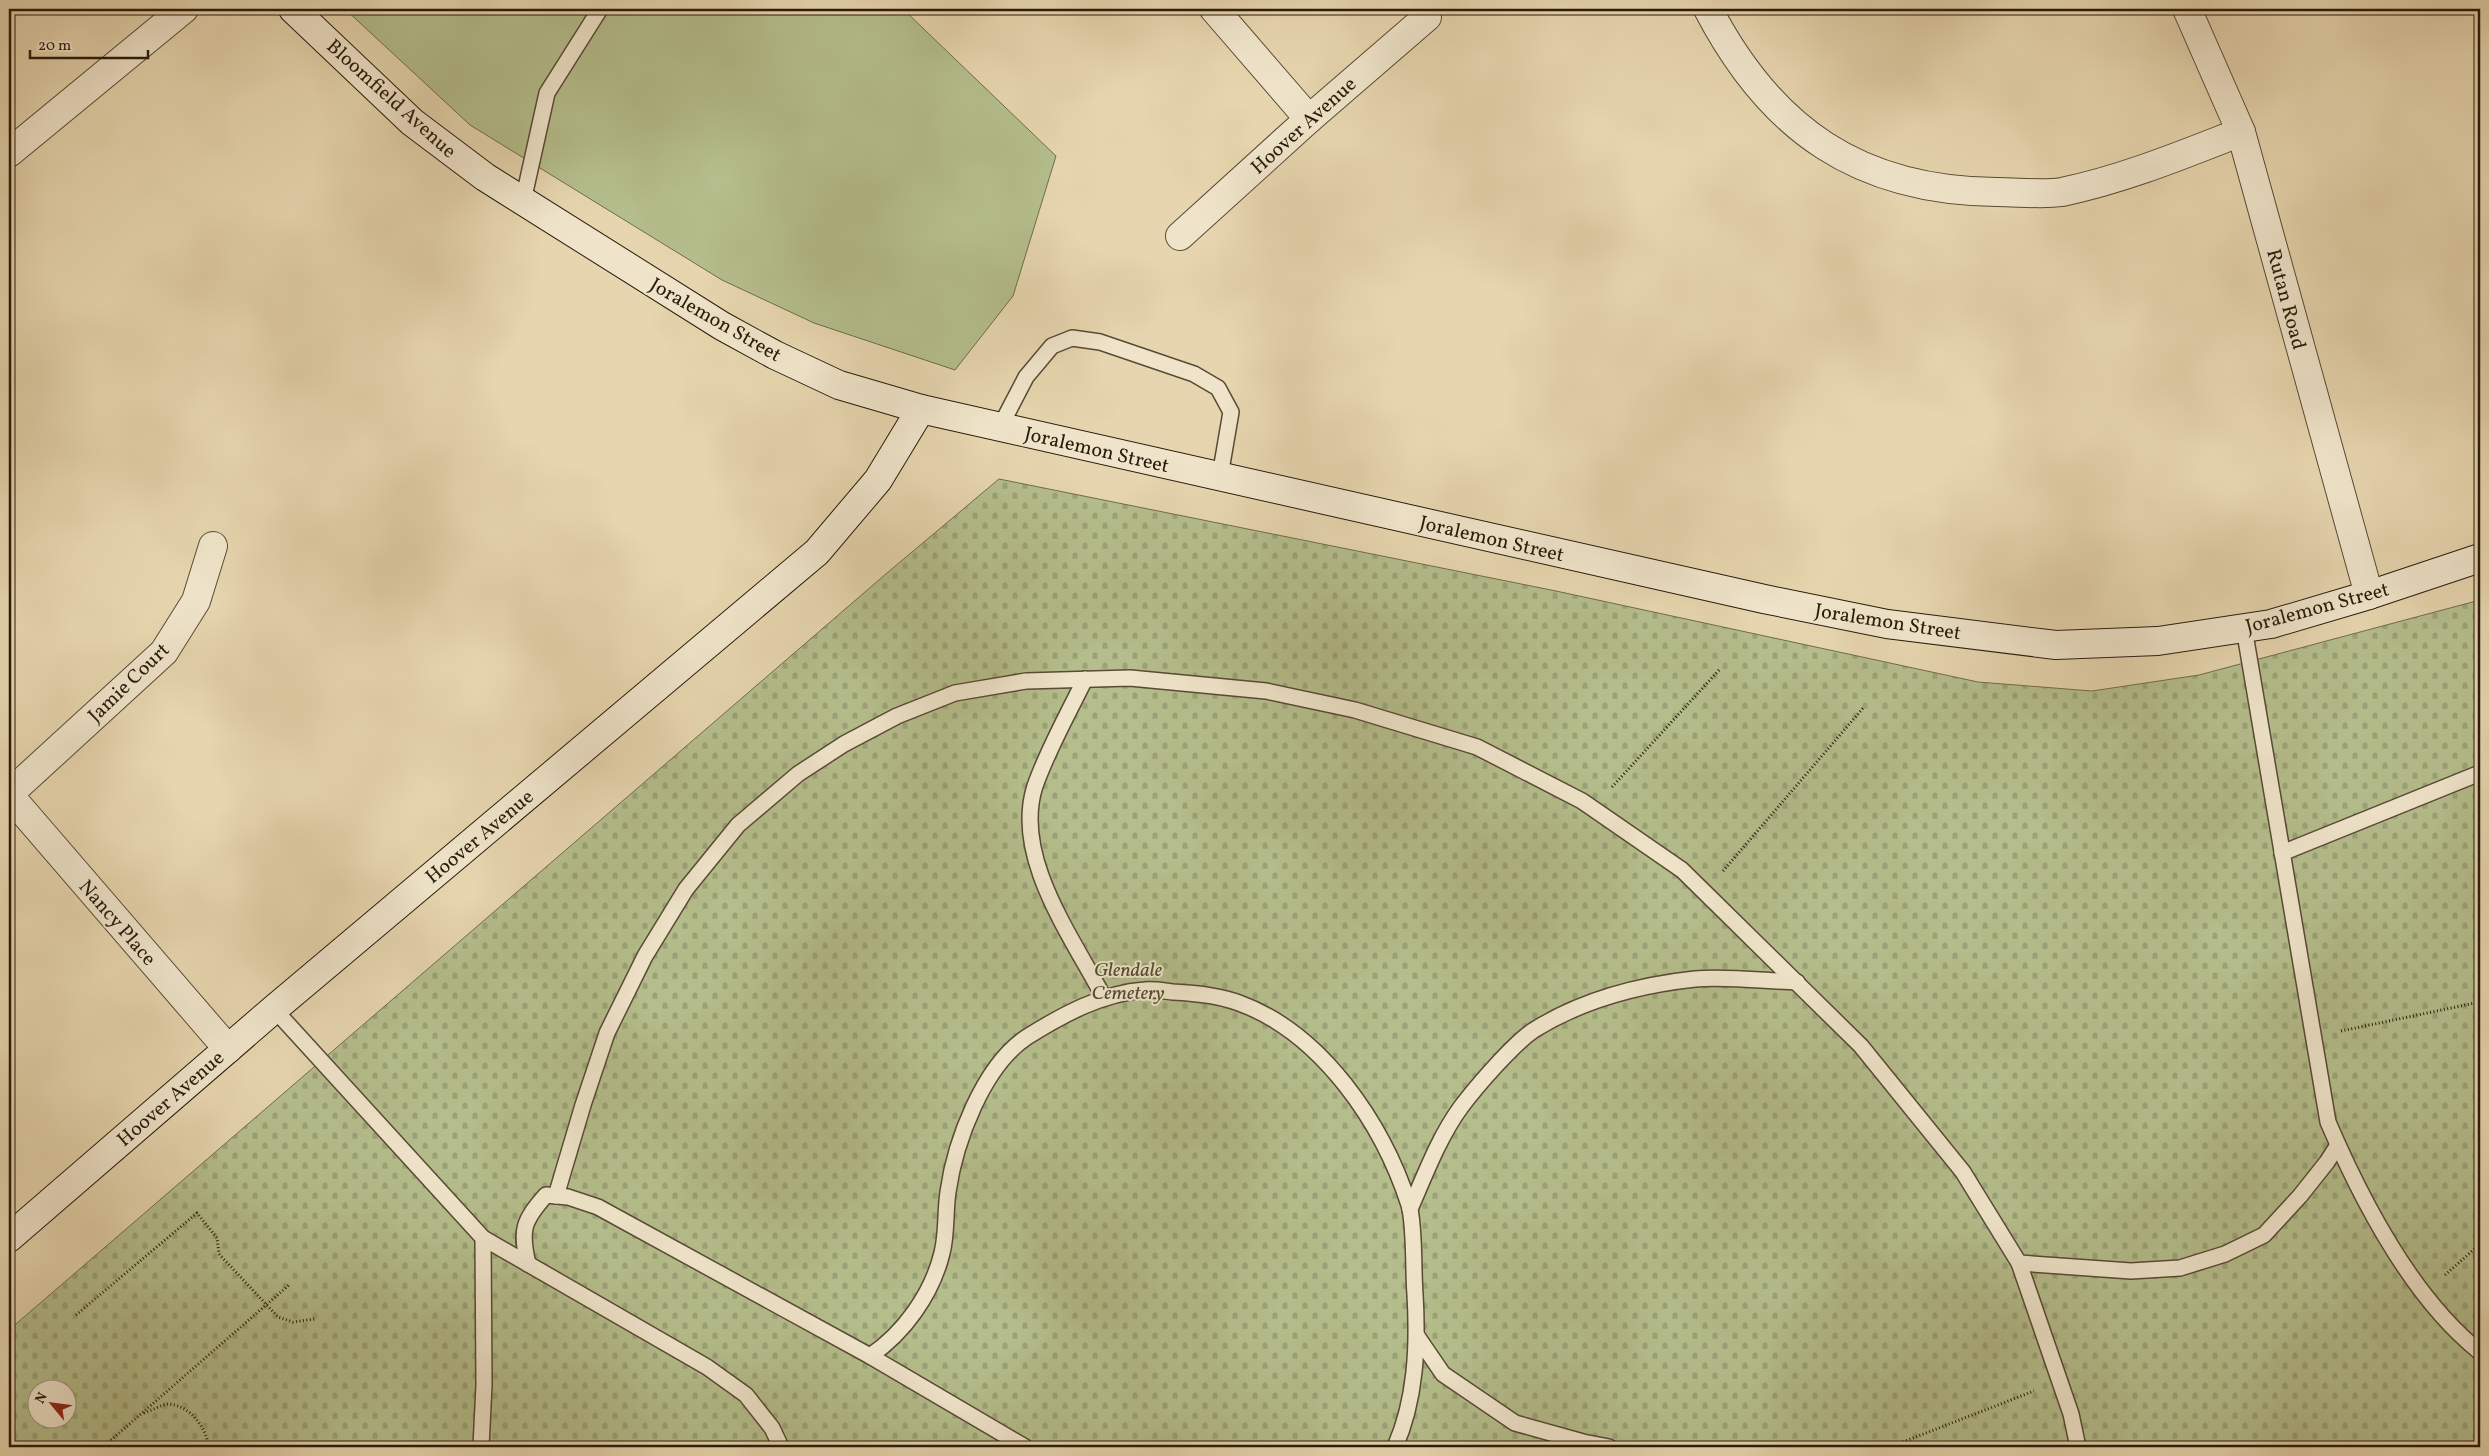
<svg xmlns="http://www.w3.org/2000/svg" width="2489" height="1456" viewBox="0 0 2489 1456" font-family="Vollkorn,serif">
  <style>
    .green { fill: #b4bd8b; stroke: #6e6c4b }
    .cemetery { fill: url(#cemetery-stones); stroke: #6e6c4b; fill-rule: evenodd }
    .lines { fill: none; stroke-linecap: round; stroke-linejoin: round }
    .lane-casing { stroke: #584a34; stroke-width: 18 }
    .street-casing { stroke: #584a34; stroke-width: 30 }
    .secondary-casing { stroke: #281b0b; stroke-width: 30 }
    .path { stroke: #281b0b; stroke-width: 3; stroke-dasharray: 1 2.5; stroke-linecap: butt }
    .lane { stroke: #efe4ca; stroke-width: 15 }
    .street { stroke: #efe4ca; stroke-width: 28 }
    .secondary { stroke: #efe4ca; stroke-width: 28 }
    .labels { text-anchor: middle; stroke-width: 4; stroke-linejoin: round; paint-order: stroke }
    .street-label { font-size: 20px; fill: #281b0b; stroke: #efe4ca }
    .park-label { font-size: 20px; font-style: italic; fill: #524c31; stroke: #efe4ca }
  </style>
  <defs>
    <pattern id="cemetery-stones" width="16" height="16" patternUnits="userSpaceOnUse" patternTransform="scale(1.25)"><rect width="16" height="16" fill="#b4bd8b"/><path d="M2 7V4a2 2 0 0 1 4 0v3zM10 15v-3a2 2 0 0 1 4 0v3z" fill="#9ba277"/></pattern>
  </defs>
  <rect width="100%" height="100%" fill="#e6d5ae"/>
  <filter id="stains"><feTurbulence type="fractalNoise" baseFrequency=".004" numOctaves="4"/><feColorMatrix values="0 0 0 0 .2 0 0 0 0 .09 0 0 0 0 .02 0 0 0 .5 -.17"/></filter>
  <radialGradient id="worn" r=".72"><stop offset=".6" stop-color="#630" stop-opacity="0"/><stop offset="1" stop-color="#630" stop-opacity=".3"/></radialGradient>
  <path class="green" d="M345,9H903L1056,156L1013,296L955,370L814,323L722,280L470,125Z"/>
  <path class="cemetery" d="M999,479L1556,591L1978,682L2092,691L2199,675L2480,600V1447H9V1330L887,573ZM38,1388H68V1418H38Z"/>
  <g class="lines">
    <defs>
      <g id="lane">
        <path d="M523,201L547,93L600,9"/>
        <path d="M1000,427L1026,377L1052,346L1072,338L1100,342L1194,374L1218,388L1231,412L1220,476"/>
        <path d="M2244,628L2328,1122C2361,1199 2413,1299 2480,1352"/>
        <path d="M1085,679C1068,714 1048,749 1035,786C1012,857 1073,938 1104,998"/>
        <path d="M2282,853L2480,773"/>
        <path d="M274,1009L483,1238L484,1385L481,1447"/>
        <path d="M556,1196L583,1105L607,1033L645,956L686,889L738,825L798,774L844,744L897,716L955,693L1026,681L1130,678L1266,691L1355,710L1477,747L1582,801L1682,870L1861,1046L1963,1172L2019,1263L2071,1414L2078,1447"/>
        <path d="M1410,1209C1425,1175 1439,1137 1461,1107C1476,1087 1513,1044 1534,1030C1582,1000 1639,985 1695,979C1724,976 1766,981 1797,982"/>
        <path d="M483,1238L707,1367L746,1395L772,1428L781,1447"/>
        <path d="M2019,1263L2131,1271L2180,1268L2225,1254L2264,1235L2300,1196L2327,1162L2338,1145"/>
        <path d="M528,1264C520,1230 523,1221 546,1195L568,1197L598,1207L870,1356L1025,1447"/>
        <path d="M1417,1336L1443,1374L1515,1423L1583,1442L1609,1447"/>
        <path d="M870,1356C904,1333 932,1294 942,1253C947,1234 945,1212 948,1192C955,1142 983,1066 1027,1037C1062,1015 1102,993 1145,990C1154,989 1164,991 1173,992C1194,993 1218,995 1239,1003C1322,1033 1383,1124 1409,1205C1415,1226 1413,1271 1415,1294C1418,1346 1416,1399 1395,1447"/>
      </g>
      <g id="street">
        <path d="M1214,9L1309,119"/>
        <path d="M1708,9C1771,130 1859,191 1997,192C2018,192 2042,195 2062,192C2124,179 2182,155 2241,132"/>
        <path d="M2187,9L2241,132L2369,595"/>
        <path d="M9,153L184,9"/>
        <path d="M1180,236L1309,119L1427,17"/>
        <path d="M9,794L164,652L196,601L213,546"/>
        <path d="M9,795L228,1049"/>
      </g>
      <g id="secondary">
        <path d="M293,9L412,122L485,177L722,326L775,355L839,385L921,409L1764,599L1887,624L2056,645L2158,641L2271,624L2369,595L2480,558"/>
        <path d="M9,1238L274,1009L817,552L878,480L921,409"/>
      </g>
    </defs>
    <use href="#lane" class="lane-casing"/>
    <use href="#street" class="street-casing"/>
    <use href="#secondary" class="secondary-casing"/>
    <g class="path">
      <path d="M1612,787L1720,669"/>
      <path d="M1723,871L1864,707"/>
      <path d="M2341,1031L2480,1002"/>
      <path d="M2445,1275L2480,1244"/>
      <path d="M76,1315L197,1213L217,1238L219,1254L278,1317L293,1322L315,1319"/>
      <path d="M144,1413C151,1411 162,1404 169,1404C191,1406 206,1428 209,1447"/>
      <path d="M103,1447L289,1285"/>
      <path d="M439,1447H453"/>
      <path d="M1890,1447L2034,1391"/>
    </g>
    <use href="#lane" class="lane"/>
    <use href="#street" class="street"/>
    <use href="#secondary" class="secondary"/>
  </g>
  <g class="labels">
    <g class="street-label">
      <text transform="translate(392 98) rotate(42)" y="7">Bloomfield Avenue</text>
      <text transform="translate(1303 125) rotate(-42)" y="7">Hoover Avenue</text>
      <text transform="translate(2287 299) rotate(75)" y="7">Rutan Road</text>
      <text transform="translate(716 319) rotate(30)" y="7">Joralemon Street</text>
      <text transform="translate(1097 449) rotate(13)" y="7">Joralemon Street</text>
      <text transform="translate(1492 538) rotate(13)" y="7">Joralemon Street</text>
      <text transform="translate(2317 607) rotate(-15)" y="7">Joralemon Street</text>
      <text transform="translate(1888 621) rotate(9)" y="7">Joralemon Street</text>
      <text transform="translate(128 682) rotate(-44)" y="7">Jamie Court</text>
      <text transform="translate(479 836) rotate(-40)" y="7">Hoover Avenue</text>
      <text transform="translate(118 922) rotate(49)" y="7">Nancy Place</text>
      <text transform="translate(170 1098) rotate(-41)" y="7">Hoover Avenue</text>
    </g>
    <g class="park-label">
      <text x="1128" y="976">Glendale<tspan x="1128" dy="23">Cemetery</tspan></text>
    </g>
  </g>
  <rect width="2489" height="1456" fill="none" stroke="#e6d5ae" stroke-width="30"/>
  <rect x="10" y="10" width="2469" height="1436" fill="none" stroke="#281b0b" stroke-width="2.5"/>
  <rect x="15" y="15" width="2459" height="1426" fill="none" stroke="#281b0b"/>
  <g transform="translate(52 1404) rotate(299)"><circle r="24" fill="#efe4ca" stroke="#9f947e"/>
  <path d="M0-4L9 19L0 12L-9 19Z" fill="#8f2418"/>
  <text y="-8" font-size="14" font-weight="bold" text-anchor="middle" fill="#281b0b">N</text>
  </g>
  <path d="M30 50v8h118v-8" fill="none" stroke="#281b0b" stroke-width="2.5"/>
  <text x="38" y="50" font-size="15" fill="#281b0b" stroke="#efe4ca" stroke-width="4" paint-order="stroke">20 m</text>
  <rect width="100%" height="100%" filter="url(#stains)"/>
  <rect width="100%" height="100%" fill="url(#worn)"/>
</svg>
